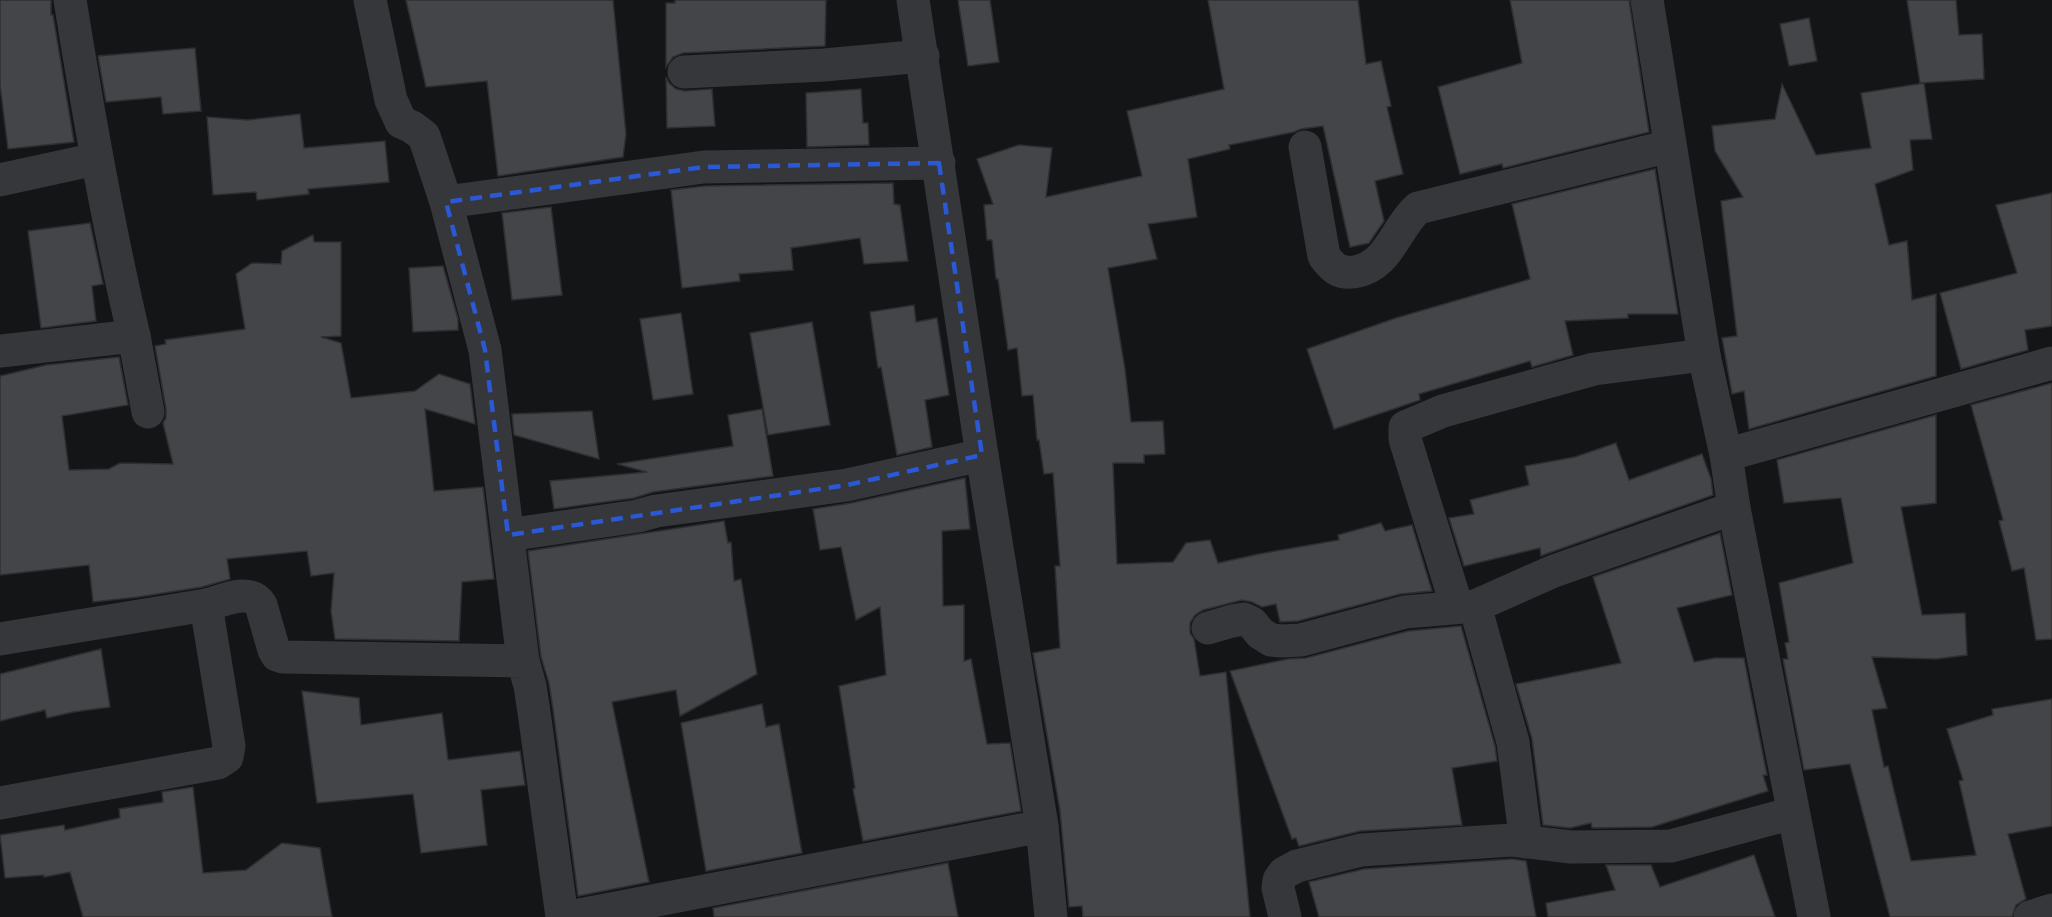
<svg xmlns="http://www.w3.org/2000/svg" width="2052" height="917" viewBox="0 0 2052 917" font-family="Lato,sans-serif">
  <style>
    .building { fill: #444549; stroke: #2f2f32; stroke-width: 1.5 }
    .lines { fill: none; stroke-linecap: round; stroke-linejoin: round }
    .minor { stroke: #36373b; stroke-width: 33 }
    .marked { fill: none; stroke: #2b58d4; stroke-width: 4.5; stroke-dasharray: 12 8; stroke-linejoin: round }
  </style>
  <rect width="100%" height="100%" fill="#141516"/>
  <g class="building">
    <path d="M0,0H51V15H53L74,142L8,149L0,85Z"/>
    <path d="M406,0H613L626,134L623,157L498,176L487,81L426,87Z"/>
    <path d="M675,0H826L825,46L683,53L673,57L666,67V3H675Z"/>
    <path d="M958,0H990L999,62L968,66Z"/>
    <path d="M1208,0H1358L1366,64L1381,61L1391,106L1387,107L1403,174L1375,181L1384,221L1369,243L1350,247L1323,126L1301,129L1294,132L1229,145L1230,149L1188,159L1197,217L1148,224L1157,259L1108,268L1125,369L1131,422L1163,421L1165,454L1144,455V463H1113L1117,564L1173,562L1186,543L1210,540L1218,563L1259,554L1339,540L1338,535L1381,523L1385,531L1412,525L1432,591L1400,594L1298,621L1280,622L1276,604L1262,607L1252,602L1242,600L1203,610L1195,615L1190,623V633L1194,639L1200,676L1226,672L1250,917H1083L1082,906L1069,907L1060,811L1033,653L1060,648L1055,566H1060L1053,473L1044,474L1039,440H1037L1033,395L1022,396L1017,348L1008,350L998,279H996L992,240H987L984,205L993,204L977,159L1019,145L1052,148L1046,197L1142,176L1127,111L1224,89Z"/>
    <path d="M1510,0H1629L1649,132L1503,168L1502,164L1460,174L1438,87L1522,63Z"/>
    <path d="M1907,0H1956L1959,35L1982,34L1984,79L1920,83Z"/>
    <path d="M1809,18L1817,61L1789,66L1780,24Z"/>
    <path d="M195,48L201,111L163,114L161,97L106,102L98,56Z"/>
    <path d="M666,77L669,83L676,89L685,91L712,89L715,126L667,128Z"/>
    <path d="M1924,83L1932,139L1910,140L1913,170L1875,184L1889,245L1907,241L1912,300L1936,294V376L1749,429L1744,391L1732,394L1722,338L1737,336L1721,201L1743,197L1715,151L1712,126L1775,119L1782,84L1816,155L1871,148L1861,93Z"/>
    <path d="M861,89L863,123H868L869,145L807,147L806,93Z"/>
    <path d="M300,114L304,148L385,141L389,182L308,189L309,194L257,200L256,192L213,195L207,117L248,120Z"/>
    <path d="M1655,169L1678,314H1628V318L1565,321L1573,355L1532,367L1530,361L1419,394L1420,400L1334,429L1307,349L1396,318L1530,279L1512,204Z"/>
    <path d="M893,183L894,204L900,205L908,261L864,264L860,238L791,248L793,270L739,274L740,281L682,288L671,190L705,186Z"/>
    <path d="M2052,193V326L2025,330L2028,350L1961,369L1940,293L2017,273L1996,205Z"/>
    <path d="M551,207L562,295L512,300L502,213Z"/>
    <path d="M90,223L103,284L92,286L96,321L41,328L28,231Z"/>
    <path d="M313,235L314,242H341V336L321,337L341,343L351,398L415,391L439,374L470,384L475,424L425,409L434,491L483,487L494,579L462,582L459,641L335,639L331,611L334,573L311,576L307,551L227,559L230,579L202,587L138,597L93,602L89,565L0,575V376L46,365L119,357L128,405L62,416L69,470L109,469L120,463L173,464L163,423L166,418V409L155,346L166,344L165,340L245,329L236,274L252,263L281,264L282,251Z"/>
    <path d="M443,266L458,319V330L413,332L409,268Z"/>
    <path d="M914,305L916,322L937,318L949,395L925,400L932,447L897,455L881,367L878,368L870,312Z"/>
    <path d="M681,313L693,394L653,400L640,319Z"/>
    <path d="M812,322L830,425L768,435L750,333Z"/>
    <path d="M2052,383V639L2036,640L2024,568L2012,571L1999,521L2003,520L1971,405Z"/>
    <path d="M762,409L773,476L653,492L634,498L554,509L550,481L647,472L617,464L733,446L728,415Z"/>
    <path d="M592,411L599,459L514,435L512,414Z"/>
    <path d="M1936,415V503L1901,507L1922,615L1965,613L1967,655L1936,659L1872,657L1887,708L1872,710L1884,767L1888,766L1911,861L1976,855L1959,781L1963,780L1947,729L1993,715L1992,709L2052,699V826L2008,834L2026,899L2016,905L2012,917H1890L1850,764L1804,770L1783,659H1788L1785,643L1789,642L1779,583L1853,563L1841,498L1784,503L1777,460Z"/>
    <path d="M1616,443L1629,480L1702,454L1711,479L1713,495L1543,555L1541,556L1540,548L1464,566L1449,518L1474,514L1470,500L1529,485L1525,466L1575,457Z"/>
    <path d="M965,478L970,529L942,531L943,606L964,605V661L971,659L987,744L1010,743L1021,811L863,841L853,789L855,788L839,686L886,675L880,607L856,620L841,547L820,550L813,509L851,503Z"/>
    <path d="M724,521L728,543L731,542L734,581L741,579L757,674L680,716L676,690L612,702L649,882L578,896L553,709L549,683L541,657L528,551Z"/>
    <path d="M1720,533L1732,595L1677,608L1694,662L1715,658H1744L1767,775H1763L1768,791L1652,827L1592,828L1591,823L1570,828L1543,825L1532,739L1516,684L1621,663L1593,577Z"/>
    <path d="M1461,626L1495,746L1497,761L1452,768L1462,825L1360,831L1299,846L1296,838L1292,839L1230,671L1288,659L1306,658L1408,631Z"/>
    <path d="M101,649L110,707L73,712L47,718L45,710L0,721V674Z"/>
    <path d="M302,691L359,698L361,725L442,713L448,760L520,751L525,785L481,790L487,845L421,853L413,794L317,803Z"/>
    <path d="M762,704L766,727L779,724L802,853L706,871L681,723Z"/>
    <path d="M193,787L203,873L246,870L282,843L320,848L332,917H83L70,872L44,877V875L5,878L0,835L64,825L65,830L120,818L119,809L163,802L162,792Z"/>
    <path d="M1754,855L1775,917H1548L1546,903L1615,890L1606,865H1651L1660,887Z"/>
    <path d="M1512,859L1526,861L1536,917H1319L1309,882L1364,869Z"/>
    <path d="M948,863L958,917H714L713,908Z"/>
  </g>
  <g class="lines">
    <g class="minor">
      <path d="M370,0L391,100L401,122L412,127L424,136L446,202L485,350L523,661"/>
      <path d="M913,0L982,455L1042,826L1051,917"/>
      <path d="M1647,0L1704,355L1726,455L1734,508L1814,917"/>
      <path d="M684,72L824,65L923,56"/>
      <path d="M1305,147L1324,256C1332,267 1339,274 1354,272C1389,267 1395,228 1418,208L1670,146"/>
      <path d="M0,180L96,159"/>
      <path d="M446,202L704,167L939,163"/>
      <path d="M134,336L148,412"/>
      <path d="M0,351L134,336C108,225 88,113 70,0"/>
      <path d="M1726,455L2052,363"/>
      <path d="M508,535L638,516L656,511L847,485L982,455"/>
      <path d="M1475,606L1513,742L1526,842"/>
      <path d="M1457,607L1405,439V427L1443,411L1594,369L1704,355"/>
      <path d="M1208,628L1232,621L1244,619L1252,623L1260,633L1271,640L1282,641L1301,640L1405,612L1475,606L1554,571L1734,508"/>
      <path d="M0,639L206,605C223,601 250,587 261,605L274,650L277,655L283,657L523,661L530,686L534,712L562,917"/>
      <path d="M0,803L218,763L227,757L229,746L206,605"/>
      <path d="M569,917L1042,826"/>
      <path d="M1285,917L1278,888L1279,880L1284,873L1297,866L1361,850L1512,840L1571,847L1671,846L1793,813"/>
      <path d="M2030,917L2052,910"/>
    </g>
  </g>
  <path class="marked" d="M939,163L982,455L847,485L508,535L485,350L446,202L704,167Z"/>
</svg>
